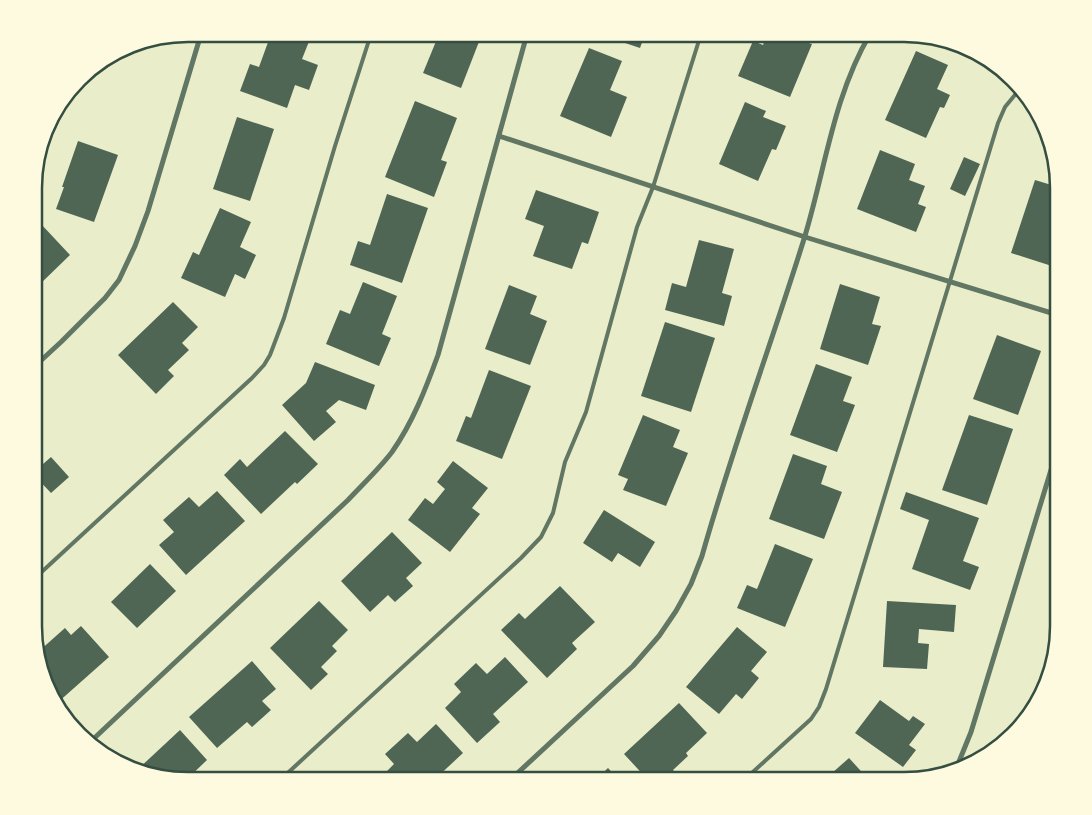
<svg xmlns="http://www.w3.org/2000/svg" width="1092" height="815" viewBox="0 0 1092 815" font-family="Karla,sans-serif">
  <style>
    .building { fill: #4f6655 }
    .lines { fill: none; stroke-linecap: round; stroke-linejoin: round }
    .service { stroke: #617663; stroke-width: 4 }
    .minor { stroke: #617663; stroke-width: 5 }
    .rim { fill: none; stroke: #344e41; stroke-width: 2.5 }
  </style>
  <rect width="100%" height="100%" fill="#e9edc9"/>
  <g class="building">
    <path d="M271,34H312L302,59L318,65L309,90L295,85L287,108L240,91L250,64L259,67Z"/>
    <path d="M439,34H482L461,88L423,73Z"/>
    <path d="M598,34H645L640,48Z"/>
    <path d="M767,34H806L803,41L812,44L790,97L738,76L753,41L763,45Z"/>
    <path d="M952,43L962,45L969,49L963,55Z"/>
    <path d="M589,48L622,61L610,90L627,97L611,137L560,116Z"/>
    <path d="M916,51L948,65L937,89L950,95L944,108L940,107L926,138L885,120Z"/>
    <path d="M415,101L457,118L441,160L447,162L434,197L385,177Z"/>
    <path d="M745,102L766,111L763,117L786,126L776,150L772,149L758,181L719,164Z"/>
    <path d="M237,117L274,129L250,201L213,189Z"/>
    <path d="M78,141L118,155L94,222L56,209L64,187H62Z"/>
    <path d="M880,150L915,164L909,180L925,186L918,204L926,207L916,232L857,209Z"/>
    <path d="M964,157L980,164L965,196L950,189Z"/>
    <path d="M1035,180L1058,187V268L1011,253Z"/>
    <path d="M536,190L599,212L588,244L582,242L572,269L533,256L544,226L525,219Z"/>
    <path d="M387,194L428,208L402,283L350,265L358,241L370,245Z"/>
    <path d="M220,208L251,222L240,247L256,255L245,279L235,274L225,297L181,278L193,252L199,255Z"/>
    <path d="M41,224L70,255L38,286L42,290L35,297V230Z"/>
    <path d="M699,240L734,249L722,293L732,296L724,326L665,310L672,283L686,287Z"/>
    <path d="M363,282L397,296L382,334L391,338L379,366L326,344L340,310L350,314Z"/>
    <path d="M840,284L880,297L872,324L881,326L868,365L820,349Z"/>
    <path d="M509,285L537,296L530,314L547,321L530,365L485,349Z"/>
    <path d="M173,302L198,327L182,343L189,350L168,370L174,376L156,394L118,355Z"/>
    <path d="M665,322L715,338L691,412L641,396Z"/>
    <path d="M997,335L1041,351L1018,415L973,399Z"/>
    <path d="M315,362L375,385L366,410L339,400L326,411L336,422L314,441L282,405L306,383Z"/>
    <path d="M816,364L852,377L843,401L855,405L837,452L790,435Z"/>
    <path d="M489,370L531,386L502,459L456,441L466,416L471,418Z"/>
    <path d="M643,415L680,430L673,447L688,453L666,506L623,490L628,479L618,475Z"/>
    <path d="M969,415L1013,429L987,505L942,490Z"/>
    <path d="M285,431L318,464L297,484L295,482L261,514L224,475L240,459L247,467Z"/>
    <path d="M793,454L827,466L821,484L842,492L824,539L769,519Z"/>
    <path d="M51,457L69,477L51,493L34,475V472Z"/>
    <path d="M453,461L488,488L472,508L480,514L450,552L408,520L425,498L433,504L445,489L437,482Z"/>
    <path d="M217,491L245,521L186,575L159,545L174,532L163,520L189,497L199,507Z"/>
    <path d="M906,492L979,518L963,561L979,567L970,590L912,569L929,520L900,509Z"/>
    <path d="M604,510L655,542L640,567L618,553L612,562L583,543Z"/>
    <path d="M392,532L422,563L406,578L413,586L395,602L388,595L370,612L341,581Z"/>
    <path d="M775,544L813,559L785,627L737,608L747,585L757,589Z"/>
    <path d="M150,564L176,591L137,628L111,602Z"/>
    <path d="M560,586L595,622L572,643L577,649L547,678L501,630L519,613L525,619Z"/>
    <path d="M319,601L348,630L332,646L337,651L321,667L328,674L311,690L270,648Z"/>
    <path d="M887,601L956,605L954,632L919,629L918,643L929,644L927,669L883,667Z"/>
    <path d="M81,626L109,657L56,704L50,695L38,652L65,628L71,635Z"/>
    <path d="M737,627L767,652L751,671L759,678L742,699L736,694L719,714L686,687Z"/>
    <path d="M505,657L528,682L493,714L500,722L477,743L445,708L461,692L454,684L476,663L487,674Z"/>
    <path d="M252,661L276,689L262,701L271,710L252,727L247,722L217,748L189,717Z"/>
    <path d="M880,700L909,721L913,716L925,724L909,745L916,750L903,767L855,733Z"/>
    <path d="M679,703L707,733L686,753L688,756L673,770L679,776L674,781H649L624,754Z"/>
    <path d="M436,724L463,753L433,781H383L380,778L394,764L385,754L408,733L417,742Z"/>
    <path d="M180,730L207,760L185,781H179L136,771Z"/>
    <path d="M849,758L870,781H823Z"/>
    <path d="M608,768L620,781H594Z"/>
  </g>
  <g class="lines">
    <g class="service">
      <path d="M34,579L252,378L264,365L270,355L284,318L335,146L371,34"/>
      <path d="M279,781L521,558L541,537L553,513L565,462L586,412L637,227L653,187L701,34"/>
      <path d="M743,781L811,719L819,707L826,689L998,123L1005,107L1019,90"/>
    </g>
    <g class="minor">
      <path d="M499,136L805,237L1058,315"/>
      <path d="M35,366L61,342L105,298L119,280L135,246L148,211L201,34"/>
      <path d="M88,744L348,500C363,484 379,469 392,452C413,422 426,388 438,355L527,34"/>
      <path d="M956,769L971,732L1058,447"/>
      <path d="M509,781L633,666L659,636L676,611L691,584L702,556C732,449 771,345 804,239C825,171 833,97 870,34"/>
    </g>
  </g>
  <path d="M0 0H1092V815H0ZM188 42H904A146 146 0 0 1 1050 188V626A146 146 0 0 1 904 772H188A146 146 0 0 1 42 626V188A146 146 0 0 1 188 42Z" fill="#fefae0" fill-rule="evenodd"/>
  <path class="rim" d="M188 42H904A146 146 0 0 1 1050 188V626A146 146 0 0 1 904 772H188A146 146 0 0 1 42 626V188A146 146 0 0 1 188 42Z"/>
</svg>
